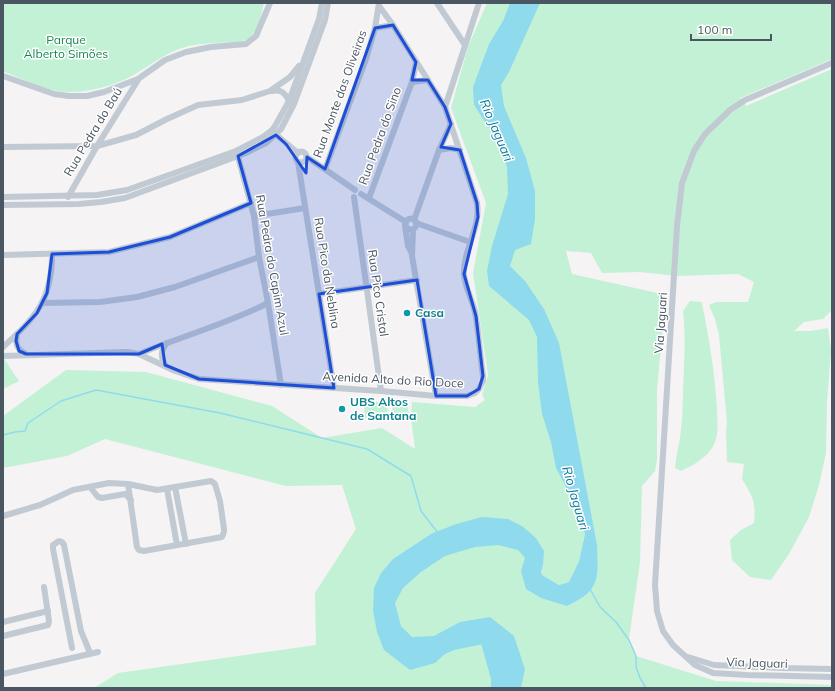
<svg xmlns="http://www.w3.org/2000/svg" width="835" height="691" viewBox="0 0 835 691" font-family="Mulish,sans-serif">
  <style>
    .green { fill: #c3f1d5; fill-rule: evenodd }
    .water { fill: #90daee }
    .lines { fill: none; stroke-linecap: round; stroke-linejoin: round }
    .stream { stroke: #90daee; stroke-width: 1.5 }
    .river { stroke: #90daee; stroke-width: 10 }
    .minor { stroke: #c1cad2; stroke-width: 6 }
    .marked { fill: #1d4ed8; fill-opacity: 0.2; stroke: #1d4ed8; stroke-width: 3; stroke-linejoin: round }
    .culture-dot { fill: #0f9aa8; stroke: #fff; stroke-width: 1.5 }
    .labels { text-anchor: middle; stroke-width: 3; stroke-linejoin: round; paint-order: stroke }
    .park-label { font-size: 12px; fill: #17864f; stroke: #fff }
    .street-label { font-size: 12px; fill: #4a5661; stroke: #fff }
    .culture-label { font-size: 12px; font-weight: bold; fill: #0d838f; stroke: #fff; text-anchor: start }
    .water-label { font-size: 13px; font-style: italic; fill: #0c7c9b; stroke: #fff }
  </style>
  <rect width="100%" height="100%" fill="#f5f3f3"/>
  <g class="green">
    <path d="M3,3H264C261,15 258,34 246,40C242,42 236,42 231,42C217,43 203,43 189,46C169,50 153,64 135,74C117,85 94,91 72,92C48,93 25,80 3,71Z"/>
    <path d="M487,3H832V59L740,98L746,106L832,69V301L831,311L823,319L804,322L794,331H811L828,328L831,351L827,402L826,453L819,485L809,517L789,554L771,580L750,577L732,560L730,540L741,530L754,523C756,502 753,497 742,479L744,464L727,462L726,431L727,422L719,335L715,319L709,305L716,302H748L754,282L738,274L677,276L640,272L602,273L591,253L566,251L572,274L662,294L665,303L657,389V460L655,471L642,486L640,562L629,639L636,656L716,681L832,685V688H94L118,673L316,645L315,593L356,529L342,485L286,486L105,439L67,456L3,468V416L66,370L146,372L272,406L322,438L382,428L415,449L411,418L412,402L475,407L485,400L482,395L488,375L473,273L486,203L451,108L468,47ZM573,500L597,545L567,606L521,572L533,554L543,565L541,572L542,575L559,585L569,582L579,561L585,534Z"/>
    <path d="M690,301L701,302L702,303C709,338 715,373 717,409C717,419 719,432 715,442C709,457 695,464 681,471L675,468C676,458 678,448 680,438C682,423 683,407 683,392C684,364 686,338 683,311Z"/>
    <path d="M4,359L19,381L3,389V360Z"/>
    <path d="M387,401L388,417L365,419L364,403Z"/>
    <path d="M392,403H407L409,415H393Z"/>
  </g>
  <path class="water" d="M510,3H540L509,72L501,85L504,106L526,158L535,191V219L531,244L515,250L510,266L525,281L544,309L559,343L597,545C598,579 601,590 567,606L541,598L526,589L521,571L525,558L518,550L498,545L475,547L445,556L421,572L403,588L395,603L401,626L412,637L434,636L460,622L490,617L514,636L525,669L521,688H491V679L481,643L468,638L458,642L435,663L410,670L384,650L377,632L373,611L374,588L381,573L393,559L431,534L456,524L482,517L508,519L522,526L536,538L544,551L543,565L541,572L542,575L559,585L569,582L579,561L585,534L573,500L556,468L551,442L542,414L538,382L537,337L529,320L489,286L487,271L492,246L508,194L507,167L500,145L474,105L473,87L489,44L503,21Z"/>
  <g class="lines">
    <g class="stream">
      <path d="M3,435L15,432L25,431L28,423L61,401L96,390L220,413L367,449L411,476L421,511L438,533"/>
      <path d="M590,589L600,607L616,622L629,640L636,656V667L640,678L646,688"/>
    </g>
    <path class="river" d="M442,650L453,645L482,639L486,642"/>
    <g class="minor">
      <path d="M437,3L465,45"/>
      <path d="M379,6L393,25L445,107"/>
      <path d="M375,28L393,25"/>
      <path d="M832,63L745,100L730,110L705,134L694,151L682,183L677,226L655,585L657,611L663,631L673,645L695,665L713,673L747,675L832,677"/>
      <path d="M3,76L54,94L69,96H87L104,92L138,79L165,60L186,52L211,47L246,44L256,36L270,3"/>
      <path d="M412,82L428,80"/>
      <path d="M272,91C281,89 285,93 289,101"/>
      <path d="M274,133L298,153"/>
      <path d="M3,147L97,146L136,135L167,119L198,105L242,100L270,91L290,77L299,66"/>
      <path d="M439,150L451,148L460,150"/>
      <circle cx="301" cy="157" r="5.5"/>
      <path d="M237,153L254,216L259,257L268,303L281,385"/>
      <path d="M307,157L355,190"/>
      <path d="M298,162L334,388"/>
      <path d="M325,169L366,59L375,28L379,3"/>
      <path d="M361,194L406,222"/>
      <path d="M3,197L97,195L127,190L236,151L263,137L271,131L275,126L289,101L319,19L322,3"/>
      <path d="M68,197L97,146L138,80"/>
      <path d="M354,197L381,391"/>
      <path d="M369,198L412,82L416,62"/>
      <path d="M3,205L79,204L101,202L125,198L246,153L266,143L281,129L294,104L325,20L328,3"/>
      <path d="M254,216L305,208"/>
      <circle cx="411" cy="224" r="5.5"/>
      <path d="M414,220L439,150L451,124"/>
      <path d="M416,223L470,242"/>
      <path d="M405,226L408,246L412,254"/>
      <path d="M413,230L412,256L436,396"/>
      <path d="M3,255L109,252L170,237L251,203"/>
      <path d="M319,294L417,280"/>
      <path d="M42,303L100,302L137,297L175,287L259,257"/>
      <path d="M17,334C15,345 17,349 26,354"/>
      <path d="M3,347C36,317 52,300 52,254"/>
      <path d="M139,354C182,336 227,324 268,303"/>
      <path d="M3,356L127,352L139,354L175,371L199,379L381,391L436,396H467L475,393L479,389L483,381V376C480,355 479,333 475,312C472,299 465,288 464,274C463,250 481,228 477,203L445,107L479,3"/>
      <path d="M165,365C161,357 160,351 167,343"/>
      <path d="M90,487L98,497L102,498L125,494L131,500"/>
      <path d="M175,487L186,544"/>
      <path d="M167,489L177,545"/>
      <path d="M3,516L40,505L73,490L109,483L128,484L157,490L211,481L215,484L220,501L224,529V532L222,537L144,551L139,550L137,547L128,484"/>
      <path d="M3,622L48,611"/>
      <path d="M3,636L48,625L49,621L44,587"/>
      <path d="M72,648L53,549V545L59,541L62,542L64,545L81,631L90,653"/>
      <path d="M688,657L714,665L782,668L832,669"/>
      <path d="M3,674L98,652"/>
    </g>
  </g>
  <path class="marked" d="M393,25L416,62L412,80H428L445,107L451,124L441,147L460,150L477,203L478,217L464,274L476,316L483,376L479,389L467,396H436L417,280L319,294L334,388L199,379L165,365L162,344L139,354H26L19,351L16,341L17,334L37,313L47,293L52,254L109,252L170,237L251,203L238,156L276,135L286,144L306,173L307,157L325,169L375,28Z"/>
  <g class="culture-dot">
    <circle cx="407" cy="313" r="4"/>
    <circle cx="342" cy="409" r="4"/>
  </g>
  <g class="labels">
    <g class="park-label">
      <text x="66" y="44">Parque<tspan x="66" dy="14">Alberto Simões</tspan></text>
    </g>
    <g class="street-label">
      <text transform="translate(340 94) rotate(-70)" y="4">Rua Monte das Oliveiras</text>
      <text transform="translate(93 132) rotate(-59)" y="4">Rua Pedra do Baú</text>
      <text transform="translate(380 136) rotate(-70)" y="4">Rua Pedra do Sino</text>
      <text transform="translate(272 265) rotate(80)" y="4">Rua Pedra do Capim Azul</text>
      <text transform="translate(327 273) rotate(81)" y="4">Rua Pico da Neblina</text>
      <text transform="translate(378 293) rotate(82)" y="4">Rua Pico Cristal</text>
      <text transform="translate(661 323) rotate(-86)" y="4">Via Jaguari</text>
      <text transform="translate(393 380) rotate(3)" y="4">Avenida Alto do Rio Doce</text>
      <text transform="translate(757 663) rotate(2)" y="4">Via Jaguari</text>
    </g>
    <g class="culture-label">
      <text x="415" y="317">Casa</text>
      <text x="350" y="406">UBS Altos<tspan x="350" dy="14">de Santana</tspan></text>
    </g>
    <g class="water-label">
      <text transform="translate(497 130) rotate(67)" y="5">Rio Jaguari</text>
      <text transform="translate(576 498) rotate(74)" y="5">Rio Jaguari</text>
    </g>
  </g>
  <rect width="835" height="691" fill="none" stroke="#4a5661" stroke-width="8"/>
  <path d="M691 34v6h80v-6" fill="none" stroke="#4a5661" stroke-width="2"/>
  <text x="697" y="34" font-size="12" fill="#4a5661" stroke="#ffffff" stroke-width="3" paint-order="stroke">100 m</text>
</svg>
